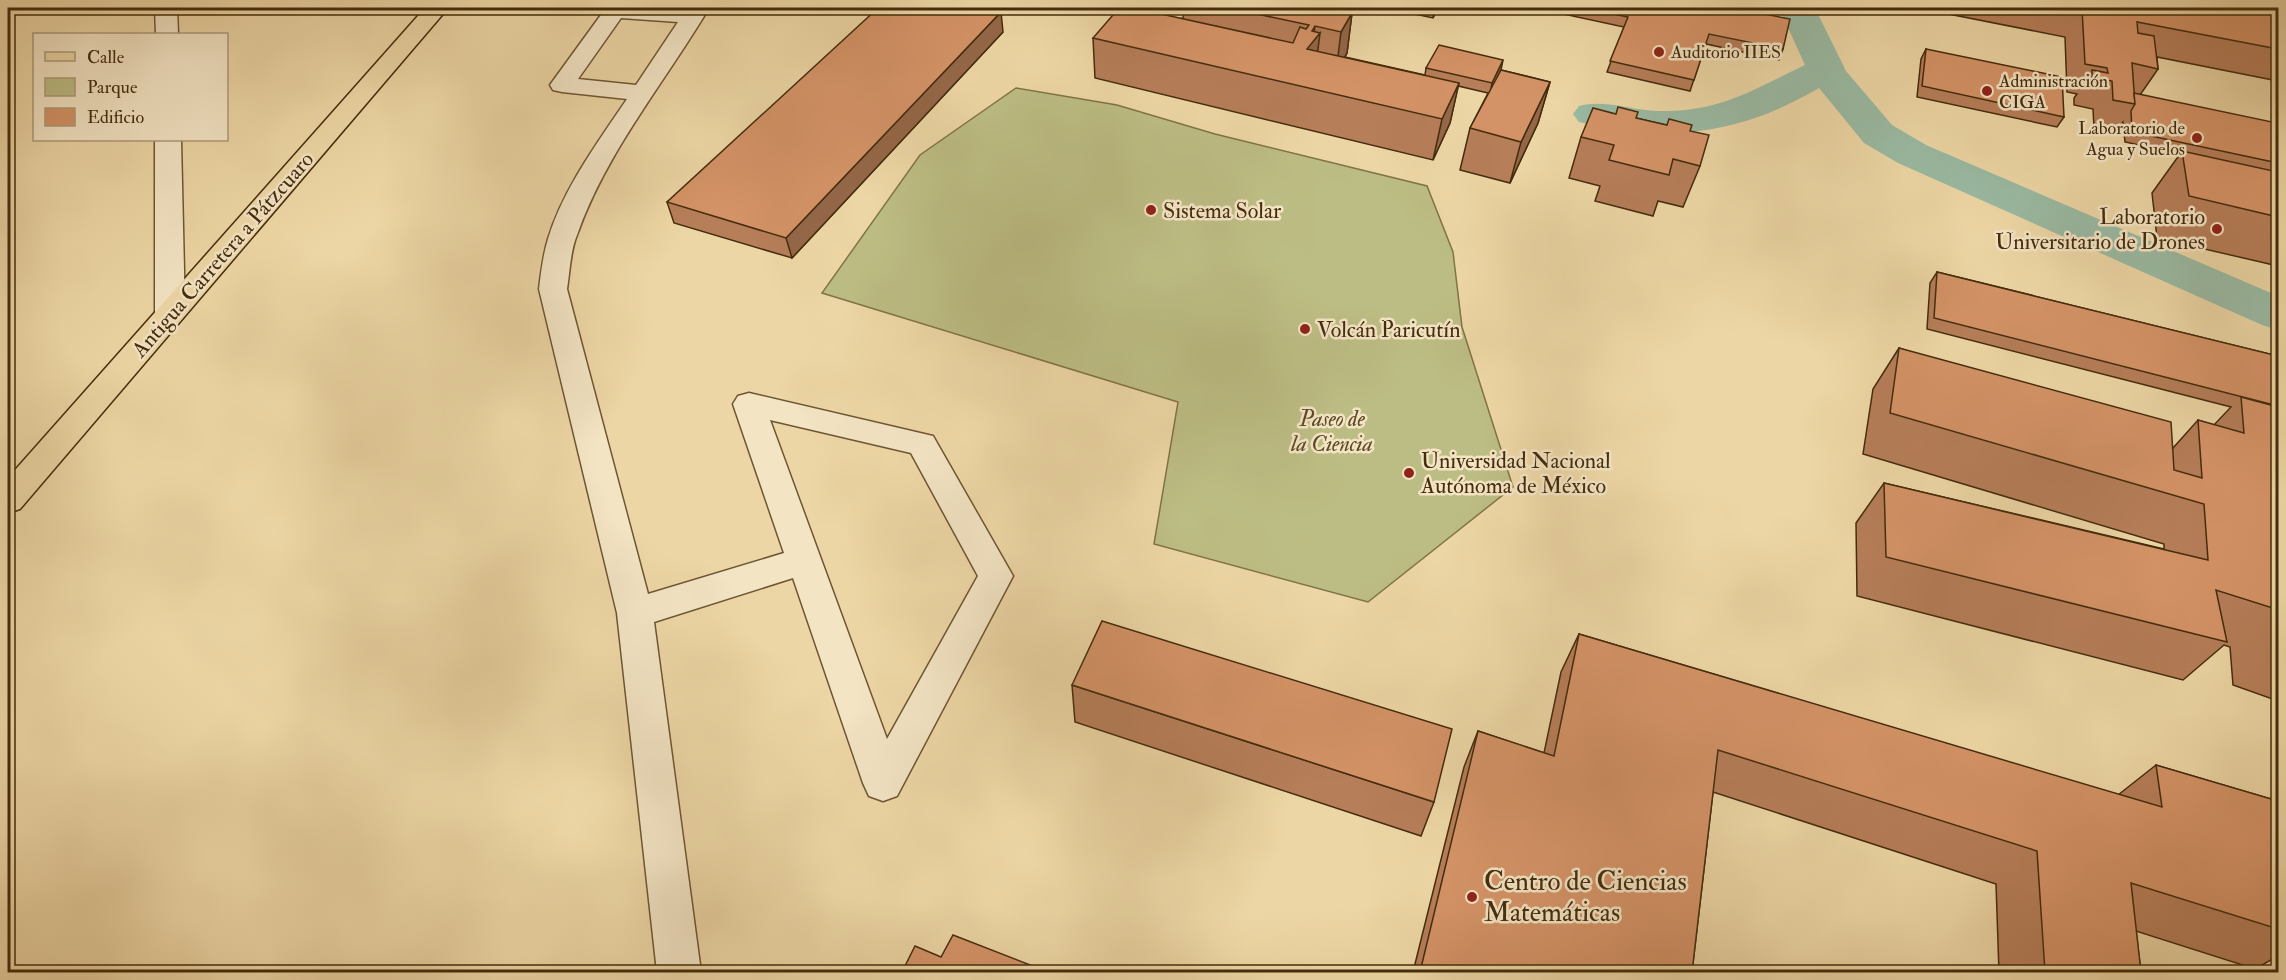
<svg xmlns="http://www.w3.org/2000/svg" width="2286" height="980" viewBox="0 0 2286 980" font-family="'IM FELL Double Pica',serif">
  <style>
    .green { fill: #bcbd84; stroke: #807448; stroke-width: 1.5 }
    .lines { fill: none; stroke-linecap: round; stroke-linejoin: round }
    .canal { fill: #9abaa3; fill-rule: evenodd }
    .minor-casing { stroke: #6e5633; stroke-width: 3 }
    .major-casing { stroke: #442c0d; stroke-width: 3 }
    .minor { fill: #f3e4c4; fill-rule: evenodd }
    .major { fill: #edd6a5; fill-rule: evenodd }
    .wall { fill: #b67e59; stroke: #442c0d; stroke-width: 1.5 }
    .shaded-wall { fill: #946748; stroke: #442c0d; stroke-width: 1.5 }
    .building { fill: #d49367; stroke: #442c0d; stroke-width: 1.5 }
    .poi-dot { fill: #8f2418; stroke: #f3e4c4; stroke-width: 2 }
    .labels { text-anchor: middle; stroke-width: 5; stroke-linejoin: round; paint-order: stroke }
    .far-poi-label { font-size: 18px; fill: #442c0d; stroke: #f3e4c4; text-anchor: start }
    .poi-label { font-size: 22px; fill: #442c0d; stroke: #f3e4c4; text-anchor: start }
    .street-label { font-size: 22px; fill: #442c0d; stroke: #f3e4c4 }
    .park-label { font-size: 22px; font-style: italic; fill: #5c4925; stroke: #f3e4c4 }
    .near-poi-label { font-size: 27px; fill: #442c0d; stroke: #f3e4c4; text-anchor: start }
  </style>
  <rect width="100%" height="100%" fill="#edd6a5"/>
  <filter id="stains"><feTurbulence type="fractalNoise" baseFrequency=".00333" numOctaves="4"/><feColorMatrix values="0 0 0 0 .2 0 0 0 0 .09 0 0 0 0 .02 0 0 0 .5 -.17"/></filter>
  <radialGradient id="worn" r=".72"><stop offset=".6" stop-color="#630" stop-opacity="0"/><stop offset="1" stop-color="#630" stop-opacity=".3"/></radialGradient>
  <path class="green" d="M1016,88L1117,105L1215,134L1427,186L1453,252L1462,327L1513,487L1368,602L1154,544L1178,402L822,293L920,155Z"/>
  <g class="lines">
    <path class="canal" d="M1779,8H1815L1846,71L1892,125L1926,145L2278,296V330L2262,325L1898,163L1864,143L1819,88C1741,134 1667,144 1579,122L1573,114L1579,106C1604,99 1631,110 1657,111C1721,112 1750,91 1805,65Z"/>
    <defs>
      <g id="minor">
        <path d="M155,8H177L178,34H156Z"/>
        <path d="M606,8H709C665,82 606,152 577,235C570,252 570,271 567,289L648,594L784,553L733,404L738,396L749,393L933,436L1013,576L897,796L883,801L869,796L863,783L793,578L654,622L701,972H657L617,613L539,289C541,272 543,255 548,239C563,189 598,142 627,99L562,92L553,90L550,85ZM621,18L678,22L636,85L578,79ZM770,420L911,453L978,576L887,739Z"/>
        <path d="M155,140H181L185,314L180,321L170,324L160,321L155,314Z"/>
      </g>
      <path id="major" d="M425,8H448L20,509L8,513V478Z"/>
    </defs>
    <use href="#minor" class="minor-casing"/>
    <use href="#major" class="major-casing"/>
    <use href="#minor" class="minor"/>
    <use href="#major" class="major"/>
  </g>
  <g class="wall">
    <path d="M1184,8H1306L1330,14L1352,13L1347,53L1345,57L1425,75L1426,68L1501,70L1550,82L1538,123L1510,183L1460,170L1470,128L1488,93L1458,86L1450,123L1433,160L1095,78L1093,38L1183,18Z"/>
    <path d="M1386,8H1438L1433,18Z"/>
    <path d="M1471,8H1498L1496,13Z"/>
    <path d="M1555,8H1733L1783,49L1779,60L1706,44L1690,91L1607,72L1624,27L1554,12Z"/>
    <path d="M1918,8H2232L2278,16V81L2157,57L2158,69L2140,95L2278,131V266L2157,238L2152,193L2180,154L2125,142L2123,122L2116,132L2094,128L2093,109L2074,105V98L2077,94L2067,92L2065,37Z"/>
    <path d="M1003,32L792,258L674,223L667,202Z"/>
    <path d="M1926,49L2064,117L2057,127L1917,97L1921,59Z"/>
    <path d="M1636,118L1690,131L1700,166L1683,207L1658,201L1653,216L1595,201L1600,186L1569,178L1581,137Z"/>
    <path d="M1937,272L2278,356V701L2233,685L2230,647L2224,645L2183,680L1857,596L1856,523L1884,483L2164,549V544L1863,454L1873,389L1899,348L2173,448L2198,420L2214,425L2231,407L1927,329L1930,283Z"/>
    <path d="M1579,634L2118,795L2156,765L2278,801V956L2255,969L2136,931L2141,972H1999L1996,884L1713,792L1692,972H1413L1464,767L1478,731L1544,753L1561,672Z"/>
    <path d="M1072,685L1434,802L1421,836L1075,722Z"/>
  </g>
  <g class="shaded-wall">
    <path d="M1435,8H1438L1433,18Z"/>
    <path d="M1001,12L1003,32L792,258L786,238Z"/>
    <path d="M1352,13L1347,53L1336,72L1341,32Z"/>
    <path d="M1315,26L1313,41L1320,33L1315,73L1307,49L1312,31Z"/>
    <path d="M1503,60L1501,70L1490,94L1492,83Z"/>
    <path d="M1550,82L1538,123L1510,183L1521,142Z"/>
    <path d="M1459,83L1450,123L1433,160L1442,119Z"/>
  </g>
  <g class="building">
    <path d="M878,8H980L1001,12L786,238L667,202Z"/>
    <path d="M1119,8H1134L1293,43L1300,27L1306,29L1309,25L1229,8H1306L1330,14L1333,9L1352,13L1341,32L1315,26L1312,31L1320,33L1307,49L1459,83L1442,119L1093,38Z"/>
    <path d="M1584,8H1733L1790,19L1783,49L1709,34L1694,80L1610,61L1628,17Z"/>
    <path d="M2074,8H2232L2278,16V49L2137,22L2138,33L2154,36L2158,69L2132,63L2135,104L2113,100L2112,81L2092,77V70L2108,73L2107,68L2085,64L2082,9Z"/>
    <path d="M1439,45L1503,60L1492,83L1426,68Z"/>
    <path d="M1926,49L2062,77L2064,117L1922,86Z"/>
    <path d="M1501,70L1550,82L1521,142L1470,128Z"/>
    <path d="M2134,93L2277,123L2278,131V163L2132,132L2131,111L2135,104Z"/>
    <path d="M1618,107L1638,112L1636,118L1667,125L1669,119L1692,125L1690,131L1709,135L1700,166L1673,159L1669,175L1609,160L1614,145L1581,137L1593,108L1616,114Z"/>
    <path d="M2182,151L2278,172V217L2189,196Z"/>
    <path d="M1937,272L2278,356V406L1934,318Z"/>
    <path d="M1899,348L2171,422L2174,470L2202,478L2198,420L2244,433L2241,397L2278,407V635L2276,609L2216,590L2227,642L1886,557L1884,483L2208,560L2204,504L1890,413Z"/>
    <path d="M1102,621L1452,729L1434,802L1072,685Z"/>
    <path d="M1579,634L2162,807L2156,765L2278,801V929L2131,883L2141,972H2045L2037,851L1718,750L1692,972H1420L1478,731L1554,756Z"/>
    <path d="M953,935L1048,972H902L915,946L941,957Z"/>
  </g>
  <g class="poi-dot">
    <circle cx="1659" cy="52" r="6"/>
    <circle cx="1987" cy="91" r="6"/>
    <circle cx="2197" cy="138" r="6"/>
    <circle cx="1151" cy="210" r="6"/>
    <circle cx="2217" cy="229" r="6"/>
    <circle cx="1305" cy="329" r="6"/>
    <circle cx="1409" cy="473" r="6"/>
    <circle cx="1472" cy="897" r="6"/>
  </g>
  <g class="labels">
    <g class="far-poi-label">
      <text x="1671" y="58">Auditorio IIES</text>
      <text x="1999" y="87">Administración<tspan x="1999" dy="21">CIGA</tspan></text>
      <text x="2185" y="134" text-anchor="end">Laboratorio de<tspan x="2185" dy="21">Agua y Suelos</tspan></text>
    </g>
    <g class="poi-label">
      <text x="1163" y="218">Sistema Solar</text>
      <text x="2205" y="224" text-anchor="end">Laboratorio<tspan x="2205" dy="25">Universitario de Drones</tspan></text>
      <text x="1317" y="337">Volcán Paricutín</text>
      <text x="1421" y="468">Universidad Nacional<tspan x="1421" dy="25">Autónoma de México</tspan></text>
    </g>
    <g class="street-label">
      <text transform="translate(222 254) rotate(-49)" y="8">Antigua Carretera a Pátzcuaro</text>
    </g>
    <g class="park-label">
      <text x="1332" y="426">Paseo de<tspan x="1332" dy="25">la Ciencia</tspan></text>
    </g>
    <g class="near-poi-label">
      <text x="1484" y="890">Centro de Ciencias<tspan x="1484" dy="31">Matemáticas</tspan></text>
    </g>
  </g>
  <rect width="2286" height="980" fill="none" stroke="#edd6a5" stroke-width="30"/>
  <rect x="9" y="9" width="2268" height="962" fill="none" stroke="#442c0d" stroke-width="3"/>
  <rect x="15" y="15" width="2256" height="950" fill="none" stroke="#442c0d" stroke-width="1.5"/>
  <rect x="33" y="33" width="195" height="108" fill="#f3e4c4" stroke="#ad9a7b" stroke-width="1.5"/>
  <rect x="45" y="52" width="30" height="9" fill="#edd6a5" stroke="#ad9a7b" stroke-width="1.5"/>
  <text x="87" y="63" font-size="18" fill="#442c0d">Calle</text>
  <rect x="45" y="78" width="30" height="18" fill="#bcbd84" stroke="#ad9a7b" stroke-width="1.5"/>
  <text x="87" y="93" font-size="18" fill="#442c0d">Parque</text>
  <rect x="45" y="108" width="30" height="18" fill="#d49367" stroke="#ad9a7b" stroke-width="1.5"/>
  <text x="87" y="123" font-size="18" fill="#442c0d">Edificio</text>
  <rect width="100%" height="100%" filter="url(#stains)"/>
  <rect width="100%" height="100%" fill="url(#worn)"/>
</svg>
